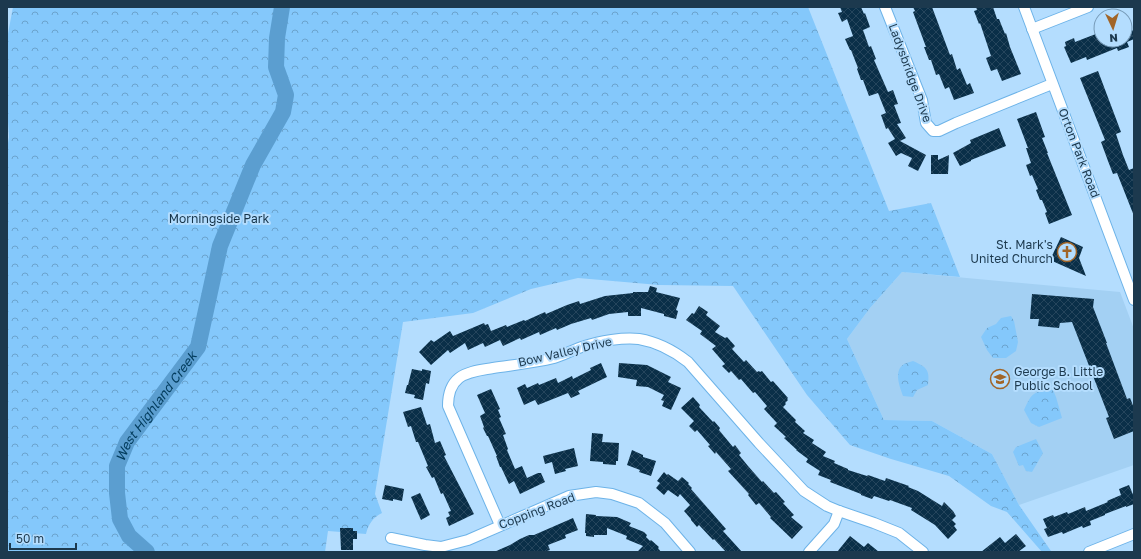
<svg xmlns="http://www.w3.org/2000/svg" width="1141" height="559" viewBox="0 0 1141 559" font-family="'Golos Text',sans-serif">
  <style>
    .built { fill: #a3d0f3 }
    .forest { fill: url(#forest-crowns) }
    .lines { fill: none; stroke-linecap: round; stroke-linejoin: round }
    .river { stroke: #5b9ed0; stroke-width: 16 }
    .building { fill: url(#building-cross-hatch) }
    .minor-casing { stroke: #6db3e8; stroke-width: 12 }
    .minor { stroke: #fff; stroke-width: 10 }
    .labels { text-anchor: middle; stroke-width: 4; stroke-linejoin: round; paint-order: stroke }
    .street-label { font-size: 12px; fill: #1c394e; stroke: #b4ddfe }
    .park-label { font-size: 12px; fill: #163449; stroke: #b4ddfe }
    .poi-label { font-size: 12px; fill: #1c394e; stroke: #b4ddfe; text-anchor: end }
    .water-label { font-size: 13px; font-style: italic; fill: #023b5c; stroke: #b4ddfe }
  </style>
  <defs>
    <pattern id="forest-crowns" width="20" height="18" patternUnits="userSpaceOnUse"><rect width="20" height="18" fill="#84c8fb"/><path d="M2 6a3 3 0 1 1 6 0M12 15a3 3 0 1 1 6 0" fill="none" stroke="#6ba3cd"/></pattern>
    <pattern id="building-cross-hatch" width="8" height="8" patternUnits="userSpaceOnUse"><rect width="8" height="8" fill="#0a2f48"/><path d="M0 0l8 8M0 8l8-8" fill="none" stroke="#25455c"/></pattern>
  </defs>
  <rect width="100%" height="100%" fill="#b4ddfe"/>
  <path class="built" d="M902,272L1120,292L1134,329V465L1019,505L992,454L932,421L884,420L847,339L870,308Z"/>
  <g class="forest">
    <path d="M13,7H808L889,211L931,203L960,277L902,272L870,308L847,339L884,420L932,421L992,454L1019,505L1051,551L1042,552L1007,512L991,506L949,476L891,459L850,445L807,395L733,286L659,285L578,278L531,289L473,313L403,322L375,494L382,513C373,517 368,525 366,534L328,531L325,552H7V149L9,137L7,107V39Z"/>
    <path d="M1011,316L1014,321L1018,342L1016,351L1006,358H993L987,350L981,337L987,328L996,324L1001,318Z"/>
    <path d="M913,361C927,367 930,370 928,385L917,390L913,397L903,396C900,387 893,371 904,364C906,363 910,362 913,361Z"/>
    <path d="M1053,390L1056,397L1062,418L1039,427L1031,423L1024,410C1032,392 1034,391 1053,390Z"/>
    <path d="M1036,439L1043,453L1032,472L1026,471L1023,465L1019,466L1013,452L1016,447Z"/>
  </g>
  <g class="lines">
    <path class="river" id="s1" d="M147,552L129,536L120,519L117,493V466L127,442L198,347L220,246L253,165L283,112L286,95L276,67L277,38L282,7"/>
  </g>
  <g class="building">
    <path d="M840,7H861L864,14L865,13L870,27L863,30L869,47L871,46L876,59L874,60L888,92L893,90L898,104L894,105L901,123L897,124L906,138L900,141L926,155L918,171L908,166L912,158L901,153L896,156L888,143L895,139L888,128L886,129L881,115L886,113L878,93L869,96L863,80H861L857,69L858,68L851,50H850L845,39L853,36L847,19L842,22L838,13L842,12Z"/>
    <path d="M913,7H932L950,55L952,54L957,70L960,68L967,85L970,83L974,93L954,100L949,87L945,89L939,74L936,75L931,60H929L924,47H926L913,12L915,11Z"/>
    <path d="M976,7H993L997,19H999L1005,34L1006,33L1010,47L1021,74L1002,81L997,69L991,71L986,58L991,56L980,23L979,24L974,11L977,10Z"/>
    <path d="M1134,30V39L1127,42L1129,47L1118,51L1117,48L1087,60L1086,57L1071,63L1064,47L1066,46L1065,42L1074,38L1075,42L1101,32V40H1125V33Z"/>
    <path d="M1098,71L1121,132L1116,134L1123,155L1129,170L1134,168V216L1117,173L1113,174L1108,161L1101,142L1105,140L1080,78Z"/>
    <path d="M1036,112L1045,137L1042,138L1048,153H1047L1072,215L1049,224L1045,213L1047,212L1042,200H1040L1036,190L1038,189L1032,175L1030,176L1026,165L1031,163L1026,148H1028L1017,119Z"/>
    <path d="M999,128L1006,146L971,160V161L960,166L953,153L971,143L970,140Z"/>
    <path d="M931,155H938V160L949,155L948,174H931Z"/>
    <path d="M1061,237L1083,247L1079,258L1086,276L1050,260Z"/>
    <path d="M650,286L657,288L656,292L680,298L676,310L678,311L676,319L664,316V314L641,308V316H628V312L609,314L592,320L591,318L571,324L557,330L556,328L540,335L539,332L521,340L520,338L503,346L500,340L485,347L483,343L468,350L465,343L450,353L448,350L431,365L419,352L431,340L434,342L450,331L453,336L484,323L485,325L488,324L491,331L506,325L507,327L524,320L525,321L545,312L546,314L567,305L579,301L580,304L605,296L633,293V292H648Z"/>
    <path d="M1032,294L1094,299L1093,307L1107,343H1106L1127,399L1130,398L1134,408V431L1114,439L1106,418L1109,417L1072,322L1060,323L1059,328L1038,326L1039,319H1030Z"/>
    <path d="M699,306L708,312L706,315L720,326L715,332L725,338L727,337L735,346L732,349L744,362L746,360L757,372L759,371L760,372L762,371L771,382L773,381L788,398L787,399L788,400L785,403L786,404L783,407L796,420L795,422L805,431L803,433L814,440L812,443L826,452L823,456L835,461L834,463L848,469V470L867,476L868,475L885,481L886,478L909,486L908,487L918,491L942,506L944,502L953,511L956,516L952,520L956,524L954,526L957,530L948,539L935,525L911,510L912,508L890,500L889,501L874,496L872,499L861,495V494L830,482L831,480L818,475L820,471L806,462L808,459L796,450H797L784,438L786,437L774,426L777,423L764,409L767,406L755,392L753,393L741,379L739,380L731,371L729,373L722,366L725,364L712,349L716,346L700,334L702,331L686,320L692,313L694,314Z"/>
    <path d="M601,363L607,377L578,391L580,394L571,398L568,393L538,405L535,400L524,405L517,388L525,384L527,388L538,383L539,385L556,378L558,383L572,376L573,379L591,370L590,368Z"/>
    <path d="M619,363L647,365L671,377L668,382L681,388L671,410L662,406L664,401L661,400L664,395L648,387L636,386L637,380L618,377Z"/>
    <path d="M412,369L422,371V369L431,371L429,384L426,383L423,400L414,398L415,395L405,393L407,385H408Z"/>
    <path d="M491,389L500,409L498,410L501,417L499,418L506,434L503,435L508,449L507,450L515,469L522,466L527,478L538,473H541L545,482L520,494L514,481L509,484L501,467H500L496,456H497L488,436H487L483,428L484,427L480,416L485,413L477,395Z"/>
    <path d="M693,397L700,405L699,407L713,422L714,421L720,428L719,430L733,447L735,445L741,453L739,455L748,466L762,482L763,481L774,493L776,492L785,502L783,503L794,515L791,517L803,527L792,539L770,518L771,517L759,503L756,505L748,495L749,494L728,471L731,469L716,452L715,454L708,446L710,445L697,430L695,432L689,426L694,421L681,408Z"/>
    <path d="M421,407L427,425L430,424L435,443L440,441L446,455L444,456L474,514L449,526L446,518L450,516L448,512L451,511L443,493L441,494L434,477L432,478L426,467L428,466L418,442H416L411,426L408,427L403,412Z"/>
    <path d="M592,433L603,434L602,442L619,443L618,461H616V465L603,464V462L590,461Z"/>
    <path d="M574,448L578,466L565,469L566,471L555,474L552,462L545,464L543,456Z"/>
    <path d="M632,450L643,455V457L656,461L651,476L639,472L640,470L627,465Z"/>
    <path d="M664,472L667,475L668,474L678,481L682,477L689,483L688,484L692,488L691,489L726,529L723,531L742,552H726L714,539L713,540L699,525L697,527L691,520V519L684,511L690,505L680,494L678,497L668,490L664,495L656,488L660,483L657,481Z"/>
    <path d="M385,485L404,489L402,501L393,499V501L382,499Z"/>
    <path d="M1129,485L1134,497V504L1126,507V506L1105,514V515L1090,521L1091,525L1083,528L1082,526L1063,534L1062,532L1048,537L1044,529L1047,528L1043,519L1053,515L1054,517L1067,512L1068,514L1085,507L1086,511L1108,502L1107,501L1121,495L1119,489Z"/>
    <path d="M420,493L430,515L421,520L411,497Z"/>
    <path d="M586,514L596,515V516L617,517L631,523L629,526L644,532L647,535L646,537L650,541L651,540L659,547L658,548L661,552H637L643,546L626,539L627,536L607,528V535H594V537L586,536V533H585Z"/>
    <path d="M573,518L578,530L565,535L566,538L548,545L550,550L544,552H494L510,545L520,539L529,535H534Z"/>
    <path d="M340,528H353V531H357V539H353V550H341Z"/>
    <path d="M1016,534L1026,546L1018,552H981L1000,537L1005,543Z"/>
    <path d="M850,536L864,547L868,543L879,552H837Z"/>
  </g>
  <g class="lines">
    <defs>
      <g id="minor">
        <path d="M885,7L922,100L926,123L933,131H939L956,123L1052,84"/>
        <path d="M1024,7L1134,300"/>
        <path d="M1032,29L1088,7"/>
        <path d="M500,525L448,406C448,395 450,385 459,378C468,371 482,370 493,368C513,365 534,363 554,358C564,355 574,349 585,346C599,341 624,337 639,339C657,342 674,351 688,362L759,443L804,491L827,506L839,511L874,523L899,533L923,552"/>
        <path d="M391,538L425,545L441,547L468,540L569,496L596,492L612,494L639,503L665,523L690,552"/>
        <path d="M809,552L834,524L839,511"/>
        <path d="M1089,552L1134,534"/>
      </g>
    </defs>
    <use href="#minor" class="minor-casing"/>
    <use href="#minor" class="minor"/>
  </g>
  <defs>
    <symbol id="church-ring" viewBox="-11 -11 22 22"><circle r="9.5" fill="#b4ddfe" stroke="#a16528" stroke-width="1.5"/><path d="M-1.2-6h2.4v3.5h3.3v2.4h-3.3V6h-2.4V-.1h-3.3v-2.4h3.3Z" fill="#a16528"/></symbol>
    <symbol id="school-ring" viewBox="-11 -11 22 22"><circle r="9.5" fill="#b4ddfe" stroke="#a16528" stroke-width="1.5"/><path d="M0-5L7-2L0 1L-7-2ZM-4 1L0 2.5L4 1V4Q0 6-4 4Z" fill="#a16528"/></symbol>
  </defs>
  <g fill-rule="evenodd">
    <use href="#church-ring" x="1056" y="241" width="22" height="22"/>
    <use href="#school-ring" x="989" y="368" width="22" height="22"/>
  </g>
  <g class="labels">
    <g class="street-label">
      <text transform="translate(910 73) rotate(70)" y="4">Ladysbridge Drive</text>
      <text transform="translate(1079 153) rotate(69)" y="4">Orton Park Road</text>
      <text transform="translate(565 352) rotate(-13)" y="4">Bow Valley Drive</text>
      <text transform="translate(537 511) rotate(-21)" y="4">Copping Road</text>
    </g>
    <g class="park-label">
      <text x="219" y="223">Morningside Park</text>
    </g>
    <g class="poi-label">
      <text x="1053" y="249">St. Mark's<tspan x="1053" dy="14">United Church</tspan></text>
      <text x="1014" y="376" text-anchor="start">George B. Little<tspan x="1014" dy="14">Public School</tspan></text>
    </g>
    <g class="water-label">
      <text dy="5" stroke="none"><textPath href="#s1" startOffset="168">West Highland Creek</textPath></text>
    </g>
  </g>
  <rect width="1141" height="559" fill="none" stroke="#1c394e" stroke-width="16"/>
  <g transform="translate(1113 28) rotate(176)"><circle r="19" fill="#b4ddfe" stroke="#779bb8"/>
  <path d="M0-3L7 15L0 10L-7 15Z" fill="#a16528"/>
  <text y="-6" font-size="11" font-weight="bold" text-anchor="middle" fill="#1c394e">N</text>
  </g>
  <path d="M10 543v6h66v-6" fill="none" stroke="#1c394e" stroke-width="2"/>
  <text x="16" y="543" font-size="12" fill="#1c394e" stroke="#b4ddfe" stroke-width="3" paint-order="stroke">50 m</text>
</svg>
